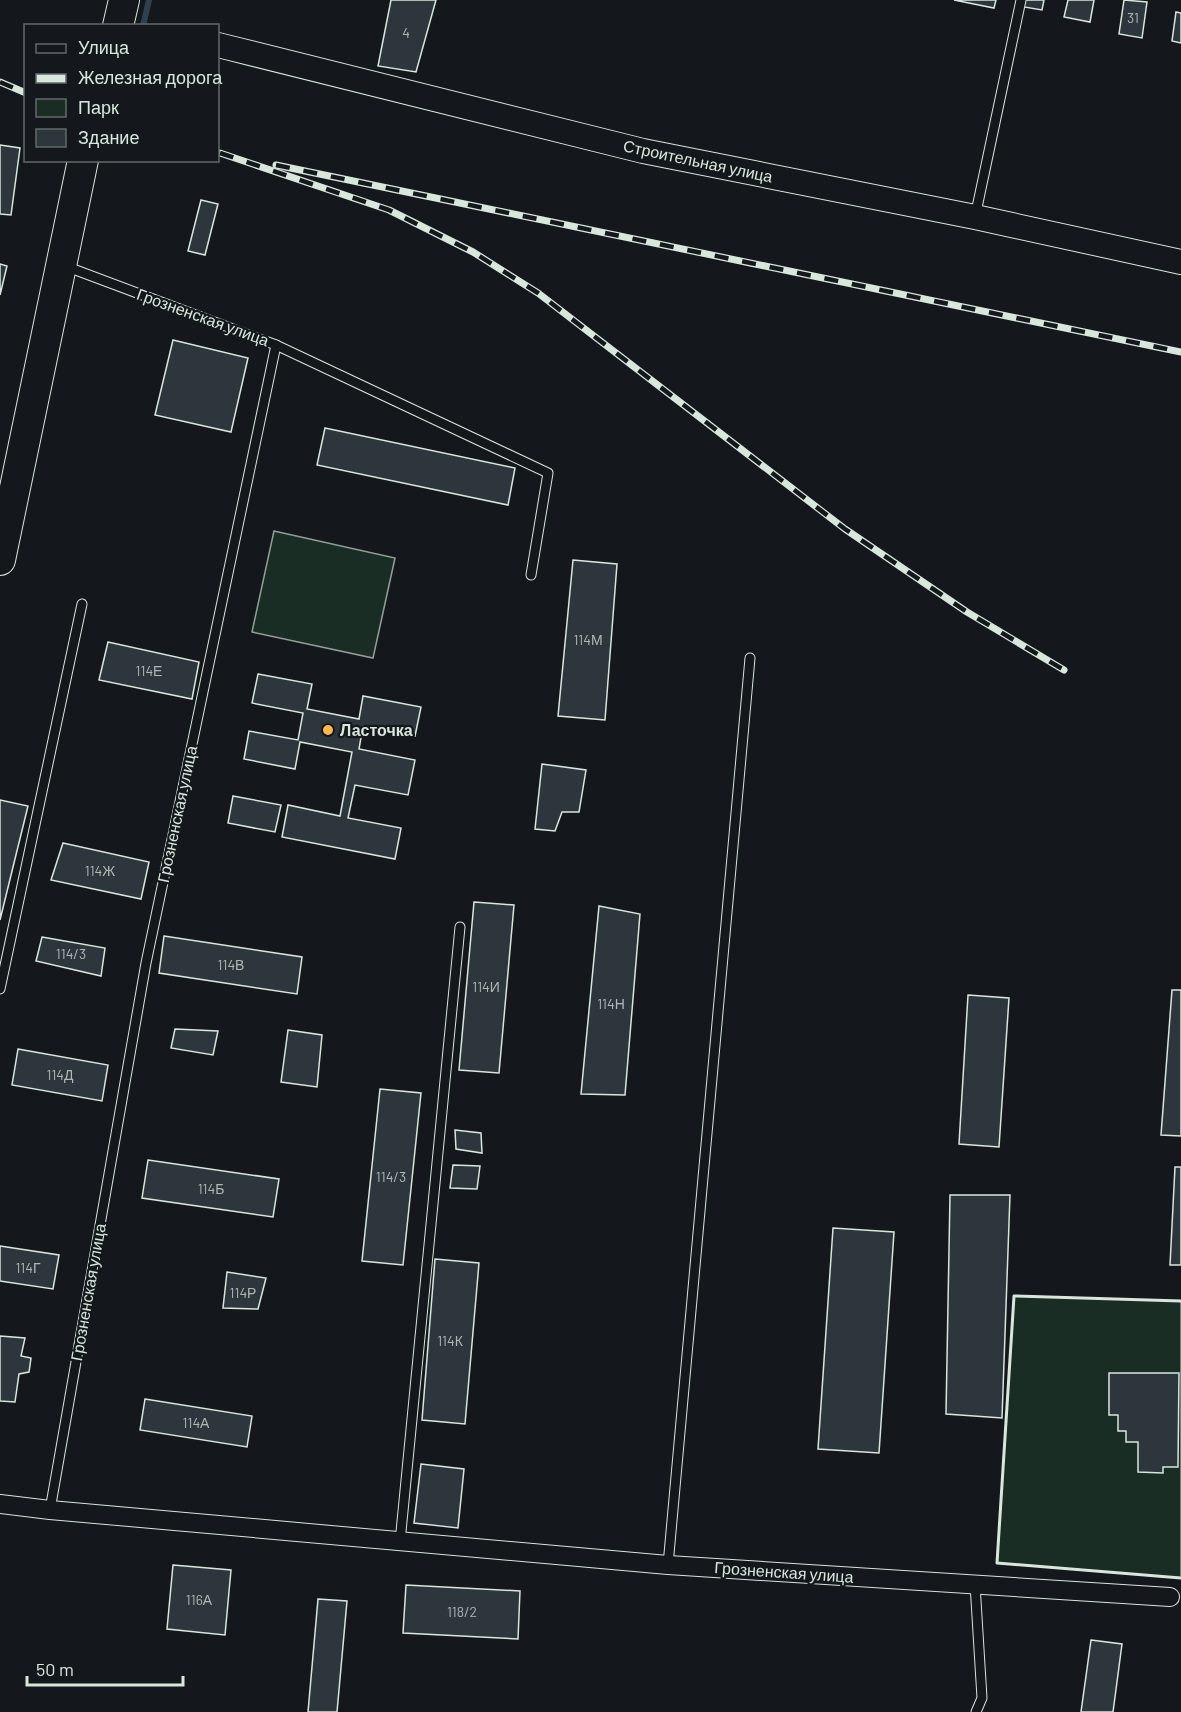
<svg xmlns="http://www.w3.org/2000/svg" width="1181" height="1712" viewBox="0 0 1181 1712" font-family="Barlow,sans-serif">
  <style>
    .green { fill: #1a2d24; stroke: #939e99; stroke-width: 1.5 }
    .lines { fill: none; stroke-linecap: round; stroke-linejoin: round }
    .stream { stroke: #2f3f4d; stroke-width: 6 }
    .building { fill: #2c363c; stroke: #d8e6dc; stroke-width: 1.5 }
    .service-casing { stroke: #d8e6dc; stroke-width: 11 }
    .minor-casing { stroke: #d8e6dc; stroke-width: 20 }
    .tertiary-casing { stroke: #d8e6dc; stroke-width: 26 }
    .primary-casing { stroke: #d8e6dc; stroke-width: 32 }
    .service { stroke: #14181c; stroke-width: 9 }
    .minor { stroke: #14181c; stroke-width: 18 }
    .tertiary { stroke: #14181c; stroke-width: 24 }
    .primary { stroke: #14181c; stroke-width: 30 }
    .rail-casing { stroke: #d8e6dc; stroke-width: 7 }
    .rail { stroke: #14181c; stroke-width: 4.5; stroke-dasharray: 14; stroke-linecap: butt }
    .wall { stroke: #d8e6dc; stroke-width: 3 }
    .poi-dot { fill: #ffb74d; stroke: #14181c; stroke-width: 2 }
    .labels { text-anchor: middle; stroke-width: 4.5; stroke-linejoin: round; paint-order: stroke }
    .number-label { font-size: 14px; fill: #adbab4 }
    .street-label { font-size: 16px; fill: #d8e6dc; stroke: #14181c }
    .poi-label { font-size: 16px; font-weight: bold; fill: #d8e6dc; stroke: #14181c; text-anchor: start }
  </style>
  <rect width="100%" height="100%" fill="#14181c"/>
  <g class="green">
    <path d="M274,531L395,558L373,658L252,632Z"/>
    <path d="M1014,1296L1181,1301V1578L997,1563Z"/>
  </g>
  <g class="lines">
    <path class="stream" d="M143,26L149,0"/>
  </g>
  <g class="building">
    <path d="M391,0H436L416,72L378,66Z"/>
    <path d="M954,0H996L994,8Z"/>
    <path d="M1025,0H1044L1042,10L1024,7Z"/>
    <path d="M1068,0H1094L1090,22L1064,17Z"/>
    <path d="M1124,0L1147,2L1142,38L1119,34Z"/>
    <path d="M1176,12L1181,13V43L1172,41Z"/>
    <path d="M0,145L20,148L11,215L0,214Z"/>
    <path d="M201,200L218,204L205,255L188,251Z"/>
    <path d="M0,264L7,266L0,295Z"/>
    <path d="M173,340L248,358L231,432L155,415Z"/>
    <path d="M325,428L515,468L508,505L317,465Z"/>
    <path d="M573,560L617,564L605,720L558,716Z"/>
    <path d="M108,642L199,662L192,699L99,680Z"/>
    <path d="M258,674L312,684L307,709L359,719L363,696L421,707L415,736L363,726L359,749L415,760L408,795L355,785L348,818L401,828L395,859L282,837L288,805L340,816L352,752L300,742L295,769L244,759L249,731L298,740L303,713L252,703Z"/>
    <path d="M542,764L586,770L579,812H562L555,831L535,829Z"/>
    <path d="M233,796L281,805L275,832L228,823Z"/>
    <path d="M0,800L28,806L0,920Z"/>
    <path d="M63,843L149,862L141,899L51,880Z"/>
    <path d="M474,902L514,905L499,1073L459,1070Z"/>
    <path d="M599,906L640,914L625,1095L581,1094Z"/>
    <path d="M164,936L302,957L297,994L159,973Z"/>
    <path d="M42,937L105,948L101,976L36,961Z"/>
    <path d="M1172,990H1181V1136L1161,1135Z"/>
    <path d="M968,995L1009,998L999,1147L959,1144Z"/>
    <path d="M175,1029L218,1031L213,1055L171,1048Z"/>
    <path d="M288,1030L322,1035L317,1087L281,1082Z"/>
    <path d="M18,1049L108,1065L102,1101L12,1085Z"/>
    <path d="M380,1089L421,1093L403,1265L362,1261Z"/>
    <path d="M455,1130L481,1133L482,1153L456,1149Z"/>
    <path d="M148,1160L279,1179L273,1217L142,1198Z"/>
    <path d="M453,1165L480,1166L477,1189L450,1188Z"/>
    <path d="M1175,1167H1181V1265H1170Z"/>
    <path d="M950,1195H1010L1002,1418L946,1414Z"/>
    <path d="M833,1228L894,1232L879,1453L818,1449Z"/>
    <path d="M0,1246L59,1255L53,1289L0,1281Z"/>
    <path d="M435,1259L479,1263L465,1424L422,1420Z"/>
    <path d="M227,1272L266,1278L258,1309L223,1308Z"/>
    <path d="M0,1336L25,1338L21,1356L31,1358L29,1372L19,1374L15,1402L0,1401Z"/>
    <path d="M1109,1373H1179L1178,1467H1163V1473L1138,1472V1442H1126V1431H1118V1415H1109Z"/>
    <path d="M145,1399L252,1416L247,1447L140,1430Z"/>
    <path d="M421,1464L464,1469L458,1528L414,1523Z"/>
    <path d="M173,1565L231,1570L225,1635L167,1629Z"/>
    <path d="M406,1585L520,1591L518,1639L403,1633Z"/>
    <path d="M318,1599L347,1601L337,1712H308Z"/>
    <path d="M1091,1640L1122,1644L1113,1712H1081Z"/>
  </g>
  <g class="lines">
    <defs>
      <g id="service">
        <path d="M975,217L1021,0"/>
        <path d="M276,345L548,473L531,575"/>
        <path d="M0,989L82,604"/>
        <path d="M50,1510L146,963L276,345L65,266"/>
        <path d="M400,1542L460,927"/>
        <path d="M668,1565L750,658"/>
        <path d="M975,1584L982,1698L976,1712"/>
      </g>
      <path id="minor" d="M0,1504L50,1510L668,1565L1170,1597"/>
      <path id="tertiary" d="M218,45L643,151L975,217L1181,262"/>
      <g id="primary">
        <path d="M118,26L124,0"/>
        <path d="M0,560L83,160"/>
      </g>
    </defs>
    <use href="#service" class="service-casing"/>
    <use href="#minor" class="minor-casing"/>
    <use href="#tertiary" class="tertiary-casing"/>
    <use href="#primary" class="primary-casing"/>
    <use href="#service" class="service"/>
    <use href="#minor" class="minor"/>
    <use href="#tertiary" class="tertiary"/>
    <use href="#primary" class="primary"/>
    <defs>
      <g id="rail">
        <path d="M0,82L26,93"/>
        <path d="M220,153L389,210L473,252L538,293L845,529L967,612L1064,670"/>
        <path d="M276,165L1181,352"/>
      </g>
    </defs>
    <use href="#rail" class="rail-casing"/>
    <use href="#rail" class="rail"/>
    <path class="wall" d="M1181,1301L1014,1296L997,1563L1181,1578"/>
  </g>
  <circle class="poi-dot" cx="328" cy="730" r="6"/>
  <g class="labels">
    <g class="number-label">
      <text x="1133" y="23">31</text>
      <text x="406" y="38">4</text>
      <text x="588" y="645">114М</text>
      <text x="149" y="676">114Е</text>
      <text x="100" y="876">114Ж</text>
      <text x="71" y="959">114/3</text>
      <text x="231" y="970">114В</text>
      <text x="486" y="992">114И</text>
      <text x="611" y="1009">114Н</text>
      <text x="60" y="1080">114Д</text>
      <text x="391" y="1182">114/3</text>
      <text x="211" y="1194">114Б</text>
      <text x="28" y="1273">114Г</text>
      <text x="243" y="1298">114Р</text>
      <text x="450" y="1346">114К</text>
      <text x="196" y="1428">114А</text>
      <text x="199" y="1605">116А</text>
      <text x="462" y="1617">118/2</text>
    </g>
    <g class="street-label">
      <text transform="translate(698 161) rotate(12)" y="6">Строительная улица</text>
      <text transform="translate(203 317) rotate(20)" y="6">Грозненская улица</text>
      <text transform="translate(177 814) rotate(-78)" y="6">Грозненская улица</text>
      <text transform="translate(88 1292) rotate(-80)" y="6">Грозненская улица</text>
      <text transform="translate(784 1572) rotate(4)" y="6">Грозненская улица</text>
    </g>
    <g class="poi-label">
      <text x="340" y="736">Ласточка</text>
    </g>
  </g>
  <rect x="24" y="24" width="195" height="138" fill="#14181c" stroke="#626a69" stroke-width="1.5"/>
  <rect x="36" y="44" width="30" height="9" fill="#14181c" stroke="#626a69" stroke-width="1.5"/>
  <text x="78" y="54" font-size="18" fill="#d8e6dc">Улица</text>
  <rect x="36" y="74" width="30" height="9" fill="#d8e6dc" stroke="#626a69" stroke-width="1.5"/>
  <text x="78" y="84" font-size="18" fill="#d8e6dc">Железная дорога</text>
  <rect x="36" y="99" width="30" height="18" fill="#1a2d24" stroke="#626a69" stroke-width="1.5"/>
  <text x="78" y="114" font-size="18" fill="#d8e6dc">Парк</text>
  <rect x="36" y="129" width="30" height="18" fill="#2c363c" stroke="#626a69" stroke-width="1.5"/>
  <text x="78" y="144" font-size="18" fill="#d8e6dc">Здание</text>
  <path d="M27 1676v9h156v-9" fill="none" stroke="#d8e6dc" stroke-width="3"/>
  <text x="36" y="1676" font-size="18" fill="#d8e6dc" stroke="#14181c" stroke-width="4.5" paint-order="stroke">50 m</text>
</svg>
